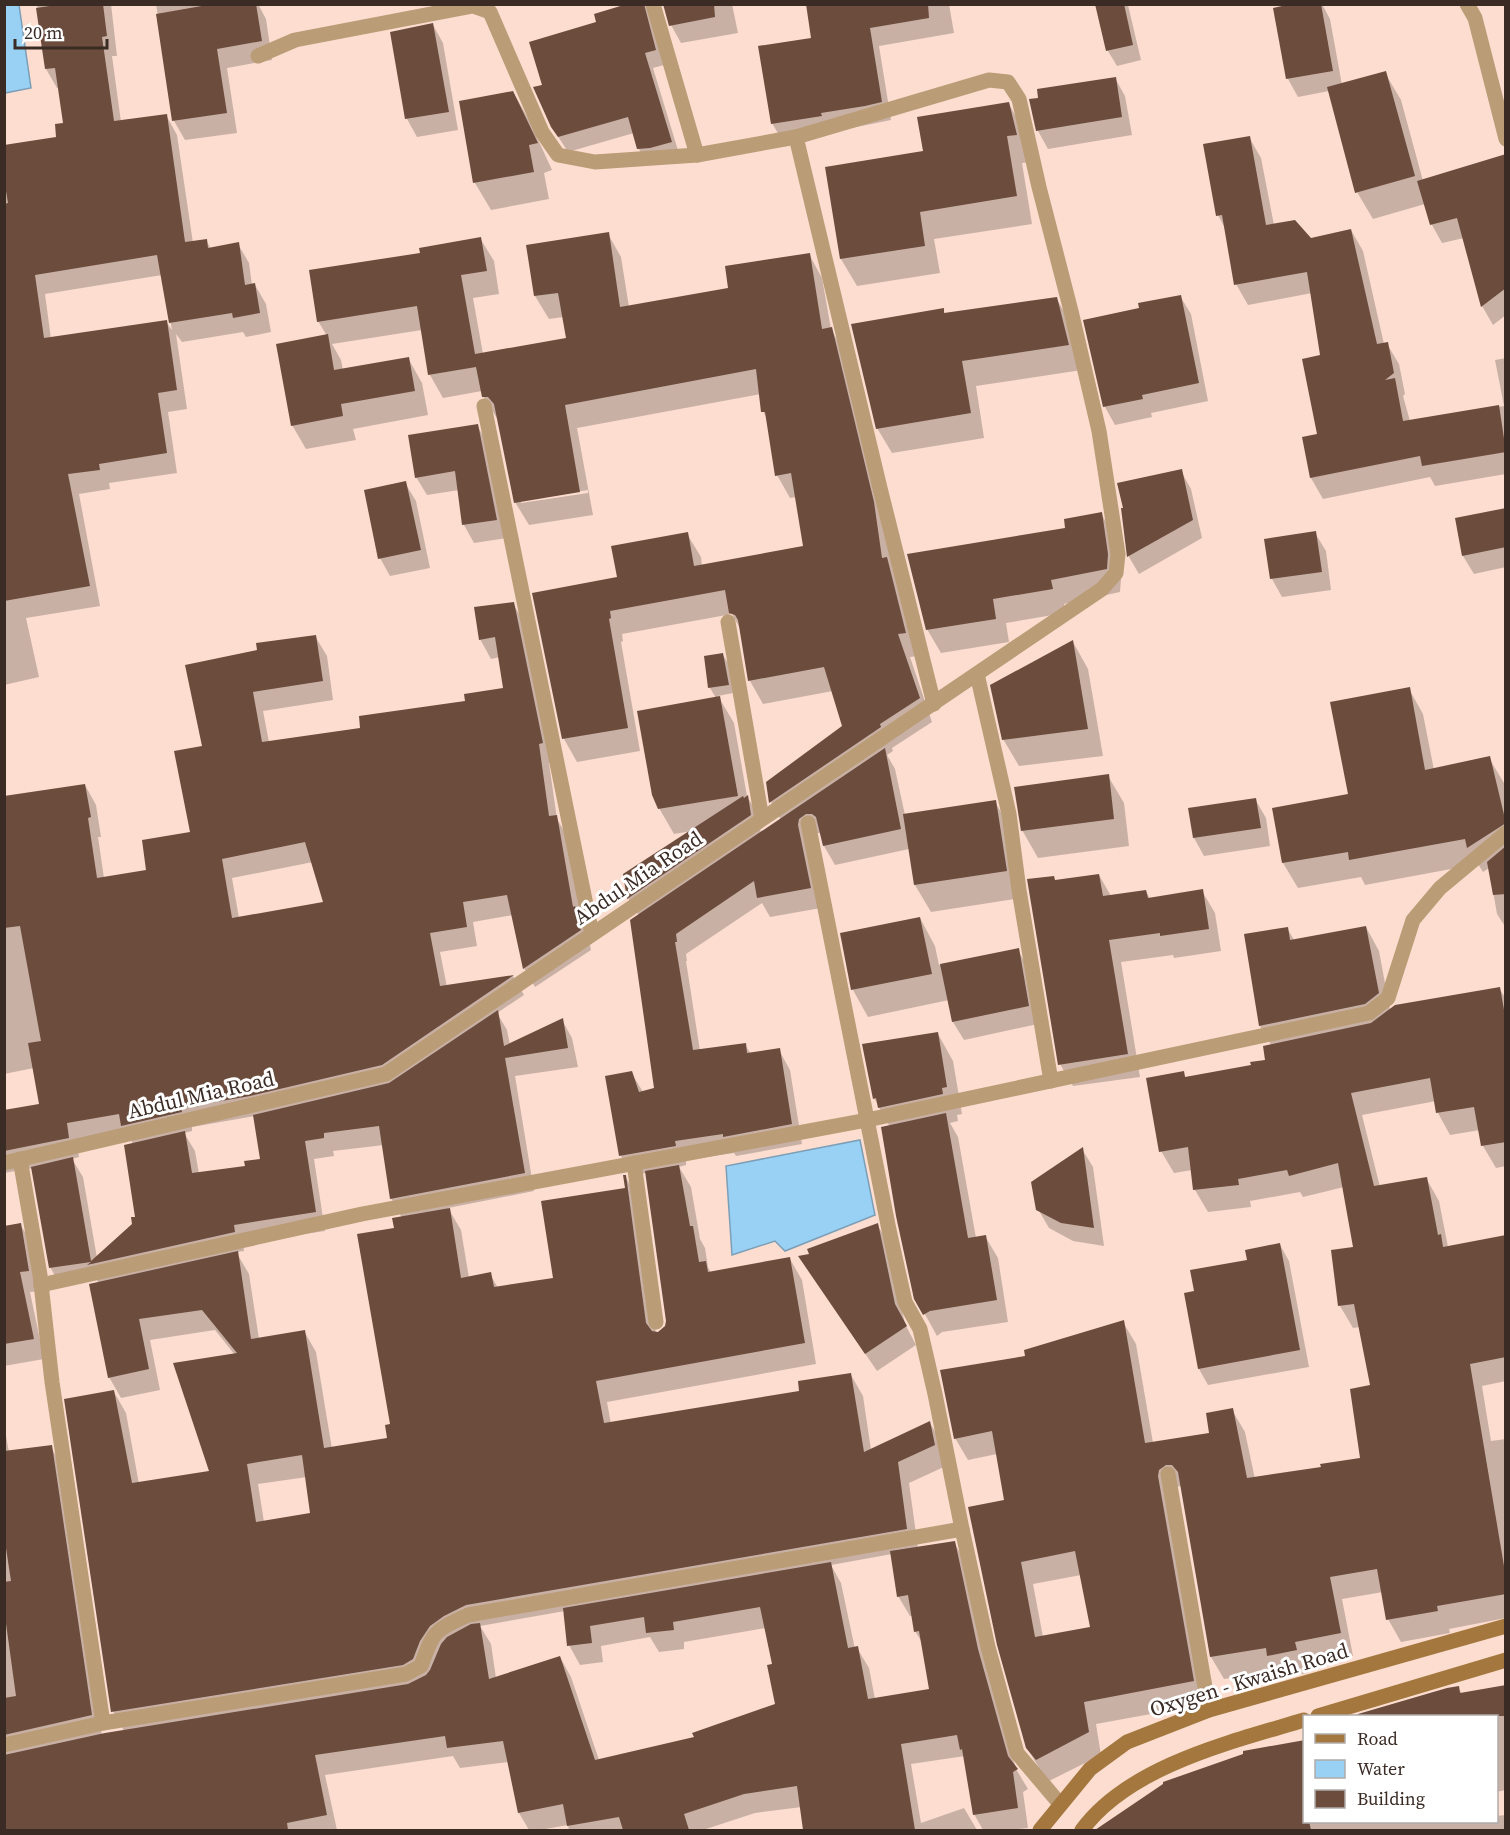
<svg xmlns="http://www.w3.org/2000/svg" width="1510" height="1835" viewBox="0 0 1510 1835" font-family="'Source Serif 4',serif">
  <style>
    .water { fill: #99d1f5; stroke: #7c9fb7; stroke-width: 1.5 }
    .shadow { fill: #0003; fill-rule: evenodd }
    .building { fill: #6b4c3d; fill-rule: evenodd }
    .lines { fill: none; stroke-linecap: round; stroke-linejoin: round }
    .minor { stroke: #ba9c77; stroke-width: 15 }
    .secondary { stroke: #a3773d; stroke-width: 15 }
    .labels { text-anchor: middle; stroke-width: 6; stroke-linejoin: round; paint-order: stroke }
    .street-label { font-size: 21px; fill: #3a2b25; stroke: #fff }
  </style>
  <rect width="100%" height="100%" fill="#fcddcf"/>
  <g class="water">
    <path d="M5,4L19,5L31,88L5,93Z"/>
    <path d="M860,1140L875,1215L785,1251L775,1241L732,1255L726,1166Z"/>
  </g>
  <g class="shadow">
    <path d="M37,4H111L117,56H112L121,122L166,115L177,135L193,243L206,240L211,249L238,244L249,263L252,285H255L266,304L271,332L246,337L243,332L182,342L176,334L187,409L168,412L177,473L109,483L110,489L79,494L100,606L26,618L39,677L4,685V146L58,138L64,124L59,88H57L46,69ZM162,275L172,330L166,322L51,339L45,294Z"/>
    <path d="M156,4H258L266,19L272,60L227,68L237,133L185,140L174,121Z"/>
    <path d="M633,4H646L652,16L664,65L653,68L680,157L647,164L639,149L634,133L568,152L552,127L544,87L598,23Z"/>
    <path d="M665,4H732L738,33L681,43L671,25Z"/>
    <path d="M807,4H949L954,33L879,46L891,120L783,142L772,123L812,39Z"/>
    <path d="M1097,4H1130L1128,5L1141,60L1117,66L1108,51Z"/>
    <path d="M1299,4H1322L1330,19L1342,85L1385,73L1401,100L1423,181L1506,156V315L1493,325L1482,306L1464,238L1442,243L1432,225L1425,204L1373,219L1357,192L1329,91L1298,97L1288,79Z"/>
    <path d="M433,25L443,43L458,130L417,137L407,119L392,33Z"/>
    <path d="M1115,78L1125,96L1132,135L1048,149L1038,131L1031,100Z"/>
    <path d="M513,92L529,120L552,170L544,173L549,199L491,210L475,183L460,102Z"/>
    <path d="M1009,104L1024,131L1032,162L1022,163L1032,224L934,239L940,273L857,286L841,259L827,168L924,152Z"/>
    <path d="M1249,137L1261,158L1274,225L1310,239L1351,230L1363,251L1384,344H1387L1399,364L1405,394L1403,396L1410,421L1504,406L1495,360L1506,358V474L1435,486L1430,477L1323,499L1311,478L1303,438L1318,435L1322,356L1312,293L1248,305L1236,284L1226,230L1218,215Z"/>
    <path d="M608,234L621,257L629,307L730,289L809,254L822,278L831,329L844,352L886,527L893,570L900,582L918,656L910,657L932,722L892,748L893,751L887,755L895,769L905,815L995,802L1011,829L1021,898L931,912L915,885L909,849L835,865L824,846L821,833H817L821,908L770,917L762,903L686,954L687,961H686L700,1051L745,1045L751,1054L779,1050L790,1070L802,1144L736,1156L734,1153L686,1160V1165L679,1167L691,1187L700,1239L705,1248L708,1267L711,1273L790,1259L802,1280L816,1364L607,1402L611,1424L801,1393L851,1375L863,1396L871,1450L930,1423L942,1443L946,1466L909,1483L918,1548L954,1542L965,1562L989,1670L1016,1769L1028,1789L1023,1792L1028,1828L1010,1830H983L974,1814L965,1756L911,1764L921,1823L964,1808L977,1830H805L802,1807L755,1813L703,1830H569L568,1825L540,1830H529L519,1813L508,1762L460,1768L453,1756L325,1775L337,1830H4V1425L9,1452L51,1447L62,1467L102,1735L124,1731L113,1711L114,1392L126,1413L139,1484L211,1472L235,1355L215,1330L150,1340L160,1390L121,1398L109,1377L99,1284L97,1280L61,1286L50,1267L33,1168L4,1173V1111L41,1105L34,1068L4,1074V797L85,785L96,805L101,837H98L104,878L148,871L192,833L204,747L259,651L315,636L327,656L333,700L263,711L269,742L362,729L466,702L505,690L500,657L491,659L480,639L513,603L524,623L553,762L549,763L557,819L567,836L591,950L535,987L524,968L513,915L473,922L477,946L440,952L447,987L513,976L524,995L497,1013L507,1030L510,1045L562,1020L572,1038L578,1067L515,1076L534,1191L448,1208L461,1230L469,1278L490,1274L498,1288L554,1279L627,1190L625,1176L637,1197L656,1333L666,1327L667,1321L647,1173L632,1175L621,1156L631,1072L643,1092L655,1089L639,916L628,898L625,875L692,831L674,834L659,808L716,698L710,688L706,657L723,655L728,663L733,693L718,696L734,723L747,796L758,815L761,834L781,820L771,802L767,783L844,727L833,691L763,704L750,681L741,630L732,614L622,634L623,641L621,642L640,751L577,762L564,739L534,594L619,579L687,534L701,557L702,566L805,548L797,497L790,498L777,475L768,421L763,411L761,394L577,428L593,515L529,525L515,502L498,420L483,396L482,391L443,398L430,375L422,330L332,344L341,360L343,370L408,358L422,383L428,415L353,429L356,440L306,449L292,425L327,336L318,321L422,254L480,238L494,261L499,294L473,298L483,354L568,339L564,317L549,319L535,296ZM588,490V493L521,503V500ZM313,862L325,903L239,918L232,878ZM255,1116L262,1160L247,1167L199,1174L195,1151L184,1133L192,1131V1127ZM127,1133L133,1144L137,1218L134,1225L97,1258L83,1177L72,1159L79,1157L77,1142ZM384,1145L391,1198L402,1218L395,1229L392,1425L389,1439L332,1449L316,1352L304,1331L259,1339L249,1274L236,1252L244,1251L243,1243L325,1231L314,1159L334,1156L333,1151ZM307,1477L312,1514L264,1522L258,1484ZM892,1554L898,1596L910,1616H913L915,1631L923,1644L930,1690L875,1699L869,1668L857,1648L855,1649L841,1583L831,1565ZM565,1611L569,1645L580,1665L603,1662L601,1646L650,1637L659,1652L684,1649V1642L766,1628L774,1665L776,1705L696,1738L599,1760L571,1677L560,1657L496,1678L491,1644L480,1626Z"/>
    <path d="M1180,296L1191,314L1208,401L1151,413L1152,417L1115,425L1105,407L1085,321L1141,310Z"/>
    <path d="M1056,298L1071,323L1082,370L976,386L984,438L892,453L877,428L943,310L945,314Z"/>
    <path d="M477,425L487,443L507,538L474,543L464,525L459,490L427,495L416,477Z"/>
    <path d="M1181,471L1191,489L1202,538L1139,574L1129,557L1122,509Z"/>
    <path d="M405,483L416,501L430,568L390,576L380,558Z"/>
    <path d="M1506,509V567L1474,574L1463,556Z"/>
    <path d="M1101,513L1114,537L1121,579L1120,592L1064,604L1065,613L1006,623L1009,642L941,653L927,629L1067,529Z"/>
    <path d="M1315,533L1326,551L1331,590L1282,597L1272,579L1266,540Z"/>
    <path d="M1073,642L1088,669L1103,756L1019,766L1003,739Z"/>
    <path d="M1409,689L1423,714L1434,770L1489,758L1504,783L1506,790V928L1497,914L1489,868L1483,872L1478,864L1365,885L1361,877L1298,888L1283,863L1273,809L1349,795Z"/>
    <path d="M1108,776L1124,803L1129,846L1038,858L1022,830Z"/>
    <path d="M1255,799L1266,818L1270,846L1204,856L1194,838L1190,810Z"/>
    <path d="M1099,875L1111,896L1146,891L1150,899L1202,891L1215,913L1221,951L1174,958L1173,955L1121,962L1140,1077L1073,1086L1060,1064L1056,882Z"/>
    <path d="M920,918L935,946L939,965L1018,950L1028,968L1038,1024L964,1040L953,1022L949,1000L868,1017L853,990Z"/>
    <path d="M1366,927L1379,951L1390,1010L1499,988L1506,999V1166L1496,1168L1483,1146L1480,1130L1450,1135L1438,1113L1436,1101L1362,1115L1380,1187L1426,1178L1439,1201L1448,1247L1506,1237V1381L1482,1386L1491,1441L1506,1439V1618L1449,1629L1450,1633L1401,1642L1388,1619L1383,1592L1342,1599L1353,1656L1307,1664L1308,1673L1282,1677L1277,1670L1224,1679L1211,1657L1182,1487L1179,1486L1171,1493L1206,1704L1096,1724L1101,1755L1049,1781L1041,1771L1027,1748L1005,1501L997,1454L968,1460L955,1438L1026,1357L1123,1322L1136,1344L1153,1443L1211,1434L1232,1410L1245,1432L1255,1479L1323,1469L1361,1459L1371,1387L1360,1327L1353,1328L1340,1306L1355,1248L1344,1187L1303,1197L1300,1192L1250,1201L1251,1207L1208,1212L1195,1190L1192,1170L1174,1173L1161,1151L1183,1073L1186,1078L1252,1066L1267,1061L1271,1045L1260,1026L1245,936L1287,928L1294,940ZM1081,1575L1092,1628L1043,1637L1033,1584Z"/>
    <path d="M938,1034L953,1061L962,1114L957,1115L958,1121L950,1123L958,1137L976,1238L985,1236L998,1258L1008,1322L942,1332L937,1336L916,1298L890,1127L874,1098Z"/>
    <path d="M1082,1149L1093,1167L1104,1246L1073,1241L1049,1228L1038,1209Z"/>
    <path d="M20,1224L32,1244L40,1291L30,1292L44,1359L4,1366V1227Z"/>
    <path d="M877,1224L887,1242L905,1324L916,1345L877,1371L811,1274V1255Z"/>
    <path d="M1280,1245L1289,1261L1309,1367L1208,1385L1199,1369L1196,1292Z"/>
    <path d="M1506,1686V1790L1496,1792V1716H1358L1404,1708L1458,1687L1462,1694Z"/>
    <path d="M1506,1815V1830H1104L1113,1819L1496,1822V1816Z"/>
  </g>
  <g class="building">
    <path d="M63,4H103L107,36L102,37L114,121L167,114L185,242L207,239L208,248L239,242L245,285L255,283L260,313L233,318L232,313L169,323L157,255L35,275L44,338L167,320L177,390L158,393L167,453L99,464L100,470L68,474L90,586L4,601V204L8,203L4,179V145L56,137L55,124L63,123L55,68L45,69L36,8Z"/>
    <path d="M213,4H256L262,41L217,49L227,113L172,121L156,14Z"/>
    <path d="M627,4H644L656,50L645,53L672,142L650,148L637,149L628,117L558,137L551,127L533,87L542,85L529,42L596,22L594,14Z"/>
    <path d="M663,4H714L715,17L669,26Z"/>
    <path d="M806,4H928L929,18L870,28L882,102L865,106L821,113L822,116L771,124L758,46L811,38Z"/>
    <path d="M1095,4H1124L1133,45L1106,51Z"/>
    <path d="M1291,4H1321L1333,71L1286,79L1273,8Z"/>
    <path d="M433,23L449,112L405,119L390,32Z"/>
    <path d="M1386,71L1415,176L1355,193L1327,87Z"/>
    <path d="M1116,77L1122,117L1036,131L1029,99L1038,98L1037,89Z"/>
    <path d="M513,91L538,143L529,145L534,172L473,183L459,101Z"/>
    <path d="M1009,102L1017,135L1007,136L1017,196L920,212L925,246L840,259L825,167L923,151L917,117Z"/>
    <path d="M1250,136L1266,225L1295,220L1311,238L1351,229L1377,344L1388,342L1394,373L1385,380L1395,378L1403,421L1499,405L1506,452L1422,466L1420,456L1310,478L1302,437L1317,434L1302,359L1320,355L1307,272L1234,285L1222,215L1216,216L1203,144Z"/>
    <path d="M1506,154V288L1481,307L1457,218L1430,225L1417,181Z"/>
    <path d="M609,232L620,307L728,288L725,266L810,253L822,329L832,327L874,502L882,558L887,557L906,633L898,634L920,698L880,724L881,727L769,803L766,782L842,726L824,667L748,681L738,620L735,615L729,613L725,590L610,611L611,618L609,619L628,728L562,739L532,593L617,577L611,546L688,532L694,566L803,546L791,473L775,476L765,412H761L756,369L565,405L580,492L514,503L494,404L488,397H482L476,367L428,375L417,306L317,322L309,270L420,253L419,248L481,237L487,271L461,275L475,354L566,338L558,293L534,296L526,245Z"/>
    <path d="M1181,295L1199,383L1142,395L1143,399L1103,407L1083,320L1139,308L1138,303Z"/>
    <path d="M1057,297L1069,345L962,361L971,413L876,429L851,324L944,308V313Z"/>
    <path d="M328,334L334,370L409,357L415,391L341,404L343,416L291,426L276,344Z"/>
    <path d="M478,424L497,520L462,525L455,471L415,478L408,435Z"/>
    <path d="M1182,469L1193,520L1127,557L1121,508H1123L1117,483Z"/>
    <path d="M406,481L421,550L378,559L364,490Z"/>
    <path d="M1506,508V547L1462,556L1455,518Z"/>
    <path d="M1102,512L1108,554L1107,569L1051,580L1053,589L993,599L996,619L926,630L907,554L1065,528L1064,519Z"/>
    <path d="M1316,531L1322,572L1270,579L1264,539Z"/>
    <path d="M514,602L543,743L539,744L549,816L557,815L573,907L575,906L581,930L523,969L507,895L463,902L467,927L430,933L440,986L514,975L382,1065L250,1096L181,1108L182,1112L121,1126L119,1114L67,1123L69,1138L4,1151V1110L39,1104L28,1043L41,1041L20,926L4,928V796L85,784L91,817L88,818L97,878L146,870L142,840L190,832L174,751L202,746L185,665L257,650L256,643L316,635L323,681L253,692L262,742L360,728L359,716L465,701L464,694L503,688L495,637L479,640L474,607ZM305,842L323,902L232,918L222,859Z"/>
    <path d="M1073,640L1088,729L1002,740L990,685Z"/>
    <path d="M723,653L729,685L708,688L704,656Z"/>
    <path d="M1410,687L1425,770L1490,756L1506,823L1467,848L1465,839L1349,860L1348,852L1282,863L1272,808L1348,794L1330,702Z"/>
    <path d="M720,696L738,796L658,809L652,795L637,711Z"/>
    <path d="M885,748L901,829L823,846L816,817L812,814H806L799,819L798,825L811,888L757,898L754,881L676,934L677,942H675L693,1050L746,1043L747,1053L780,1048L792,1124L723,1137V1134L675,1141L676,1146L619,1156L605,1076L632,1071L639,1092L654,1088L630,920Z"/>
    <path d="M1109,774L1114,819L1021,831L1014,787Z"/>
    <path d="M748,795L751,815L627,899L623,874L743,796L744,798Z"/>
    <path d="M1256,798L1261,828L1193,838L1188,808Z"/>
    <path d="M996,800L1007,871L914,885L903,814Z"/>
    <path d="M1506,846V894L1493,895L1487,862Z"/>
    <path d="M1099,874L1103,896L1146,890L1148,898L1203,889L1209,929L1160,936V933L1109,940L1128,1054L1058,1065L1027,879L1054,876L1055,880Z"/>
    <path d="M920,917L932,974L851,990L840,933Z"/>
    <path d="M1366,926L1379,993L1365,1004L1259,1026L1244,934L1288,927L1290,940Z"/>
    <path d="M1019,948L1029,1006L952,1022L940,964Z"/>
    <path d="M1500,987L1506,1021V1142L1481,1146L1474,1107L1436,1113L1430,1078L1351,1093L1374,1186L1427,1177L1438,1235L1441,1234L1443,1247L1506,1235V1357L1470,1364L1506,1578V1594L1437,1606L1438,1611L1386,1620L1377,1569L1330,1577L1341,1633L1295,1642L1297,1650L1267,1656L1266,1648L1210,1657L1178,1472L1172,1465H1166L1159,1470L1158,1476L1194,1681L1084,1702L1089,1732L1036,1760L1026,1748L997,1645L968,1507L1004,1500L992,1431L954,1439L940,1370L1025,1356L1024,1350L1124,1320L1145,1443L1209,1433L1206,1413L1233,1408L1247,1478L1321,1467L1320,1464L1360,1458L1350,1389L1370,1385L1354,1304L1338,1306L1331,1250L1353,1247L1338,1163L1289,1176L1287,1170L1238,1179L1239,1185L1193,1190L1188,1147L1159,1152L1146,1078L1184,1071L1185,1077L1251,1065L1250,1062L1265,1060L1263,1046L1371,1023L1395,1005ZM1075,1551L1090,1627L1035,1637L1021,1562Z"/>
    <path d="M498,1010L504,1046L563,1018L568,1048L505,1058L525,1173L390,1199L379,1126L324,1133V1138L305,1141L316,1212L234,1225L235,1232L87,1265L91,1262L49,1268L31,1167L73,1157L91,1261L132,1224L131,1217H135L124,1145L185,1131L192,1173L245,1166L244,1161L260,1159L253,1115L389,1083Z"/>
    <path d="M938,1032L947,1087L942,1088L943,1094L878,1108L876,1098L873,1099L862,1044Z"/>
    <path d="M946,1113L968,1238L986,1235L997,1300L930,1311L923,1315L914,1299L896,1216L881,1127Z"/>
    <path d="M1083,1147L1094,1228L1061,1223L1036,1210L1031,1182Z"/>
    <path d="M679,1165L690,1226H693L699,1262L706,1261L708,1272L790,1257L805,1343L596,1381L604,1423L799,1391L798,1381L851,1373L864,1452L930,1421L935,1445L898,1462L907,1529L466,1605L444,1616L430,1626L420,1641L413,1659L403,1665L111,1712L64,1399L114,1390L132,1483L209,1471L173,1363L237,1353L202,1310L139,1319L149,1369L108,1378L89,1284L238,1251L251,1339L305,1330L324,1448L387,1438L385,1425L390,1424L357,1234L394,1228L392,1218L450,1208L461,1278L491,1272L494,1287L553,1278L541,1201L625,1188L623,1175H626L646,1323L652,1331L658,1332L665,1326L666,1321L645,1171ZM302,1455L310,1513L256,1522L247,1464Z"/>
    <path d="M21,1223L29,1271L20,1272L34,1339L4,1344V1226Z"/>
    <path d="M878,1223L895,1304L907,1326L865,1354L798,1256L809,1254L807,1249Z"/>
    <path d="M1280,1243L1300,1350L1198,1369L1184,1293L1194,1291L1190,1270L1247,1260L1245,1250Z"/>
    <path d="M52,1445L92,1715L4,1735V1698L16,1696L4,1609V1582L11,1581L4,1535V1451Z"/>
    <path d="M955,1541L978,1649L1008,1756L1018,1769L1013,1772L1018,1808L973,1815L962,1749L960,1750L957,1735L901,1744L915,1830H803L797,1786L744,1794L684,1814L689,1830H623L619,1817L567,1826L563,1804L518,1813L503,1741L447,1748L445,1736L315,1755L327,1815L287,1823L288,1830H4V1755L105,1733L408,1684L426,1675L430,1670L441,1644L447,1637L471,1624L480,1623L489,1679L560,1656L595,1760L694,1737L692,1733L775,1704L767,1665L772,1664L760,1607L673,1622L674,1630L646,1633L644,1617L590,1626L592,1643L567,1646L563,1608L831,1562L848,1648L858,1646L868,1699L929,1689L919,1631L914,1632L908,1595L897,1597L890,1551Z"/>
    <path d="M1506,1685V1716H1358V1714L1447,1688L1459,1686L1460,1693Z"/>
    <path d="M1305,1740V1821H1309L1311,1830H1095L1163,1784V1782L1243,1754V1751Z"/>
  </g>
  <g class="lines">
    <g class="minor">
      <path d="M653,4L697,155"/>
      <path d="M1467,4L1475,18L1506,139"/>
      <path d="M258,56L295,40L473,6L490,12L542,132L558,155L595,162L697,155L796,137L880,488L934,704"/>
      <path d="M484,406L592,934"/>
      <path d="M728,622L762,819"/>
      <path d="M977,674L1009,814L1019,890L1051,1081"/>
      <path d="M808,823L889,1230L905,1302L920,1329L935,1394L962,1529L988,1647L1017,1753L1060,1804"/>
      <path d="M20,1159L40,1275L52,1382L103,1723"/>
      <path d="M4,1163L386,1074L1102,589L1116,573L1118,554L1099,431L1071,311L1039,187L1019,99L1008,82L989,80L796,137"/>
      <path d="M634,1163L656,1322"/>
      <path d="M41,1285L362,1214L867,1120L1369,1013L1388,998L1413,920L1440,888L1506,833"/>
      <path d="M1168,1474L1209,1710"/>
      <path d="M4,1745L103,1723L406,1674L421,1666C434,1630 434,1631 468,1615L962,1529"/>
    </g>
    <g class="secondary">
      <path d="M1318,1716L1506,1660"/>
      <path d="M1040,1830L1090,1769L1127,1742L1209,1710L1506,1626"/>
      <path d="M1082,1830C1129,1766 1231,1742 1304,1720"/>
    </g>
  </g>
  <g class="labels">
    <g class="street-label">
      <text transform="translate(638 878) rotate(-34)" y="7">Abdul Mia Road</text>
      <text transform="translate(201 1095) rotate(-13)" y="7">Abdul Mia Road</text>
      <text transform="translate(1249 1680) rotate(-17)" y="7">Oxygen - Kwaish Road</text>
    </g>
  </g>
  <rect width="1510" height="1835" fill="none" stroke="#3a2b25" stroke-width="12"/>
  <rect x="1303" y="1715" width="195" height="108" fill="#ffffff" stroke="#b0aaa8" stroke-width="1.5"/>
  <rect x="1315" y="1734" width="30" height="9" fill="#a3773d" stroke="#b0aaa8" stroke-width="1.5"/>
  <text x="1357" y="1745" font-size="18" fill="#3a2b25">Road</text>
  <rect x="1315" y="1760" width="30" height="18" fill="#99d1f5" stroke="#b0aaa8" stroke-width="1.5"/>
  <text x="1357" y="1775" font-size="18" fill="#3a2b25">Water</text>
  <rect x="1315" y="1790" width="30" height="18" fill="#6b4c3d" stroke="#b0aaa8" stroke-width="1.5"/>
  <text x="1357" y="1805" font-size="18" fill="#3a2b25">Building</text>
  <path d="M15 39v9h92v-9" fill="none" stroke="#3a2b25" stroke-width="3"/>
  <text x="24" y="39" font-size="18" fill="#3a2b25" stroke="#ffffff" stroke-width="4.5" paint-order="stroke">20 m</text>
</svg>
